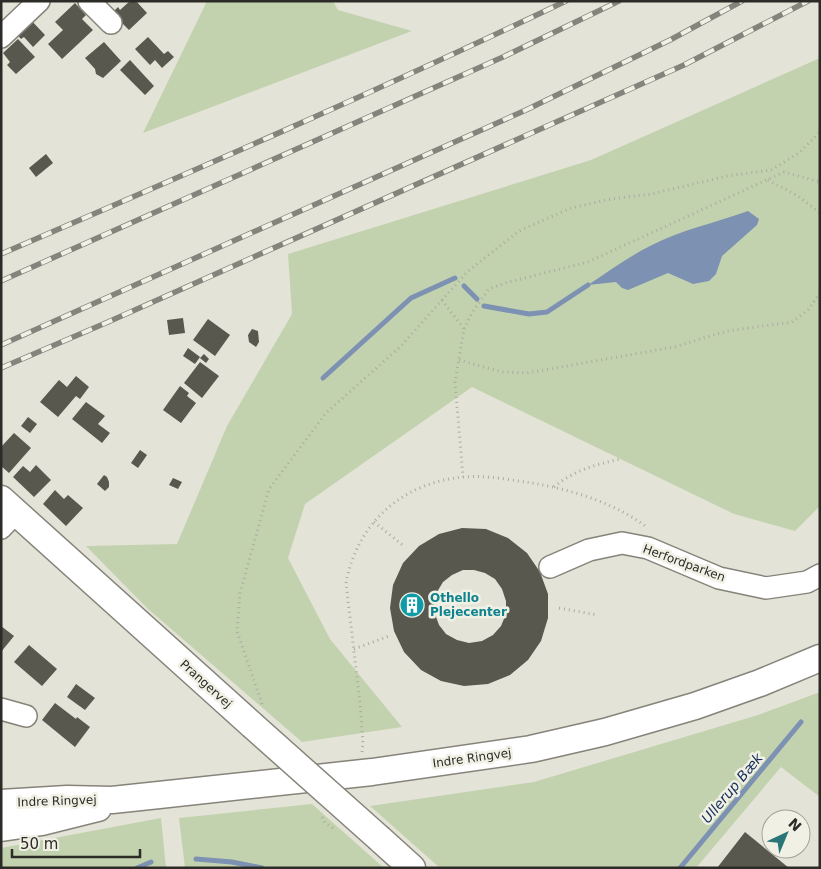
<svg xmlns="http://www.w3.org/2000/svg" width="821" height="869" viewBox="0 0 821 869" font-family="'DejaVu Sans',sans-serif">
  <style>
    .green { fill: #c3d2ae }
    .water { fill: #7d91b3 }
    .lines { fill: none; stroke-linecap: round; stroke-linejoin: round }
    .stream { stroke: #7d91b3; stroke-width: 5 }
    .building { fill: #59584f; fill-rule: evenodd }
    .minor-casing { stroke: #86847a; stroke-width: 24 }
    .tertiary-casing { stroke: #86847a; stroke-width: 29 }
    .path { stroke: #acaba2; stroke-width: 3; stroke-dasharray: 1 4; stroke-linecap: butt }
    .minor { stroke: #fff; stroke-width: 21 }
    .tertiary { stroke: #fff; stroke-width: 26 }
    .rail-casing { stroke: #84837c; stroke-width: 5.5 }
    .rail { stroke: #f1f0e5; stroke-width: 4; stroke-dasharray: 11; stroke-linecap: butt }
    .tertiary-bridge-casing { stroke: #86847a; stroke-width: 29; stroke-linecap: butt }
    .tertiary-bridge { stroke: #fff; stroke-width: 26 }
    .labels { text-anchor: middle; stroke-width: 5; stroke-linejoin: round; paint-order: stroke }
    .street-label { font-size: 12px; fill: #2c2b27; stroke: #f1f0e5 }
    .culture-label { font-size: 12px; font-weight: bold; fill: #0d838f; stroke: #f1f0e5; text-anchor: start }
    .water-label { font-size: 14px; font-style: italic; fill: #162f5c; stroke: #f1f0e5 }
  </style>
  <rect width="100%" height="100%" fill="#e4e3d8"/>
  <g class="green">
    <path d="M207,1H333L338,10L412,31L143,133Z"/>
    <path d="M820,58V506L795,531L734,514L472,387L305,504L288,558L330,639L402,727L302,742L148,609L86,546L177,544L227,426L292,314L288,254L591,160Z"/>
    <path d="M820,692V797L781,767L696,868H440L370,806L534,782L758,715Z"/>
    <path d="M312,804L384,868H185L179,818Z"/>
    <path d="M161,818L166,868H1V848Z"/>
  </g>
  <path class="water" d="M748,211L759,219L757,225L722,256L716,274L709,281L693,284L668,273L628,290L622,288L616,282L588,285C608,272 628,257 650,246C680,230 715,223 748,211Z"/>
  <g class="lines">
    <g class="stream">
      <path d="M464,286L477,299"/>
      <path d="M484,306L529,314L547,312L588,285"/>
      <path d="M323,378L411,298L455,278"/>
      <path d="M196,859L232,862L262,868"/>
      <path d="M137,868L151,862"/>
      <path d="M680,868L801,722"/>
    </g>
  </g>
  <g class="building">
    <path d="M130,1H136L147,13L129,30L112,13L118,7L120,10Z"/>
    <path d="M75,3L86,15L82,19L93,30L62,59L48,44L63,30L55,22Z"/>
    <path d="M28,17L45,35L33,47L24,37L21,39L14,31Z"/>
    <path d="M148,37L164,54L168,51L174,57L162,68L155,60L150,65L135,49Z"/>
    <path d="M18,39L35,57L16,74L7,65L10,62L3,53Z"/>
    <path d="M104,42L121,61L103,78L96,74L95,69L85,58Z"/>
    <path d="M130,60L154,86L145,95L120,70Z"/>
    <path d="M46,154L53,163L36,177L29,168Z"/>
    <path d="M183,318L185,333L169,335L167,320Z"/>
    <path d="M208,319L230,335L215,356L193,340Z"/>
    <path d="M252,329L258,331L259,342L256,347L249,342L248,335Z"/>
    <path d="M188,348L200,357L195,364L183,356Z"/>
    <path d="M204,354L209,359L206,363L200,358Z"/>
    <path d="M200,362L219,376L202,398L184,383Z"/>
    <path d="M76,376L89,387L80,399L76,396L58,417L40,402L59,380L67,387Z"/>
    <path d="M180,386L189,393L187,396L196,403L181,423L163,410Z"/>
    <path d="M86,402L105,416L98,424L110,433L102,443L72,419Z"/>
    <path d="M28,417L37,424L30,433L21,426Z"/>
    <path d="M14,433L31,448L9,473L1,466V447Z"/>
    <path d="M140,450L147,455L138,468L131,463Z"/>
    <path d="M36,465L51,480L34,497L13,477L23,466L30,472Z"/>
    <path d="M104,475L107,477L109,482V487L105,491L97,484Z"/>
    <path d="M173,478L182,482L178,489L169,485Z"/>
    <path d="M55,490L64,499L68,495L83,508L66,526L43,504Z"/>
    <path d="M462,528L486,529L508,538L527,553L540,572L548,594V618L541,641L528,660L510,675L488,684L464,686L441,681L421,670L404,652L394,631L390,608L393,585L403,563L419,546L439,534ZM463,570H474L485,573L495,579L502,589L506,601V614L501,626L493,635L482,641L469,643L457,640L446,634L439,625L435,614L434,603L437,592L443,582L452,575Z"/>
    <path d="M1,626L14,636L1,652Z"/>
    <path d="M29,645L57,669L42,686L14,662Z"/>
    <path d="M76,684L95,698L85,710L67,697Z"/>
    <path d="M55,703L76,719L77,717L90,727L75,747L42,720Z"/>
    <path d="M745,832L789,868H717Z"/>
  </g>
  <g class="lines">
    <defs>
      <g id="minor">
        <path d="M89,1L111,23"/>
        <path d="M1,37L39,1"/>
        <path d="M1,528L16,512"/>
        <path d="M550,567L589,550L622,543L648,548L719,578L766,588L807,582L820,575"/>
        <path d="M1,709L26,716"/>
      </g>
      <g id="tertiary">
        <path d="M1,499L252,725"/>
        <path d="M1,803L67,799L112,800L159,795L372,772L531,749L605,732L695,706L760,683L820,658"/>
        <path d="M1,828L42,822L98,808"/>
        <path d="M380,839L412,868"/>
      </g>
    </defs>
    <use href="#minor" class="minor-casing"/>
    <use href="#tertiary" class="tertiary-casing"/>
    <g class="path">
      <path d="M768,180L798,196L820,213"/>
      <path d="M442,300L464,329L455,382L463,477"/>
      <path d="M464,329L473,311L489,289L505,283L588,262L784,172L820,182"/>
      <path d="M459,360L502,372L527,373L674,347L727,331L792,322L808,310L820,293"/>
      <path d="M554,487C574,470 595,465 620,459"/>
      <path d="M374,522L405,547"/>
      <path d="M559,608L597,615"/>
      <path d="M354,649L389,636"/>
      <path d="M262,704L237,631L240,593L269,489L326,413L401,346L467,272L519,231L571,208L611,199L652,194L727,176L771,170L799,153L820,132"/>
      <path d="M362,752L363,743L360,703L346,583C357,523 403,482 464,477C487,475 510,480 532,483C573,490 615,503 648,528"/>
      <path d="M322,817L325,823L333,828"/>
    </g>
    <use href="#minor" class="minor"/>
    <use href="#tertiary" class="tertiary"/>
    <defs>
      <g id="rail">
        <path d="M1,254C191,172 380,90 566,1"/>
        <path d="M1,281L503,57L619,1"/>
        <path d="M1,345L526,110L670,40L742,1"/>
        <path d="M1,368L108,322L684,65L808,1"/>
      </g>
    </defs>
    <use href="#rail" class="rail-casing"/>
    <use href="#rail" class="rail"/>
    <defs>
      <path id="tertiary-bridge" d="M252,725L380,839"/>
    </defs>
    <use href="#tertiary-bridge" class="tertiary-bridge-casing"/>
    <use href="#tertiary-bridge" class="tertiary-bridge"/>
  </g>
  <defs>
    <symbol id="building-disc" viewBox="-11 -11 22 22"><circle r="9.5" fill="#0f9aa8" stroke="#f1f0e5"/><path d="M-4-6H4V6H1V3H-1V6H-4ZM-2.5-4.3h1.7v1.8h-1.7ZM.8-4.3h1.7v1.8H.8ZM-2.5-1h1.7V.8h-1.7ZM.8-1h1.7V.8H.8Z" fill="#fff"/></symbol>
  </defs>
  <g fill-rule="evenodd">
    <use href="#building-disc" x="398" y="591" width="28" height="28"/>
  </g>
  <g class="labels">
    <g class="street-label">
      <text transform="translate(684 563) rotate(20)" y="4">Herfordparken</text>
      <text transform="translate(206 684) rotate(42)" y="4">Prangervej</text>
      <text transform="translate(472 758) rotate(-8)" y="4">Indre Ringvej</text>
      <text transform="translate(57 801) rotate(-2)" y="4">Indre Ringvej</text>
    </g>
    <g class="culture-label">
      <text x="430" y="602">Othello<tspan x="430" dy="14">Plejecenter</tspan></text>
    </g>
    <g class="water-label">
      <text transform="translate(732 788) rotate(-50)" y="5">Ullerup Bæk</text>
    </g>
  </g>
  <rect width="821" height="869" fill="none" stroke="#2c2b27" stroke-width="5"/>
  <g transform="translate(786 834) rotate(44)"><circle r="24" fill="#f1f0e5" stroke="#a2a199"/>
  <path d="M0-4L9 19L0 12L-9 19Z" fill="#2a7577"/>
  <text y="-8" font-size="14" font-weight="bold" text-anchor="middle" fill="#2c2b27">N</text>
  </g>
  <path d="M12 849v8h128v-8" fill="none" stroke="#2c2b27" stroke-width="2.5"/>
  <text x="20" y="849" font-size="15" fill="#2c2b27" stroke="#f1f0e5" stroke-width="4" paint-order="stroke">50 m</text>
</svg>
